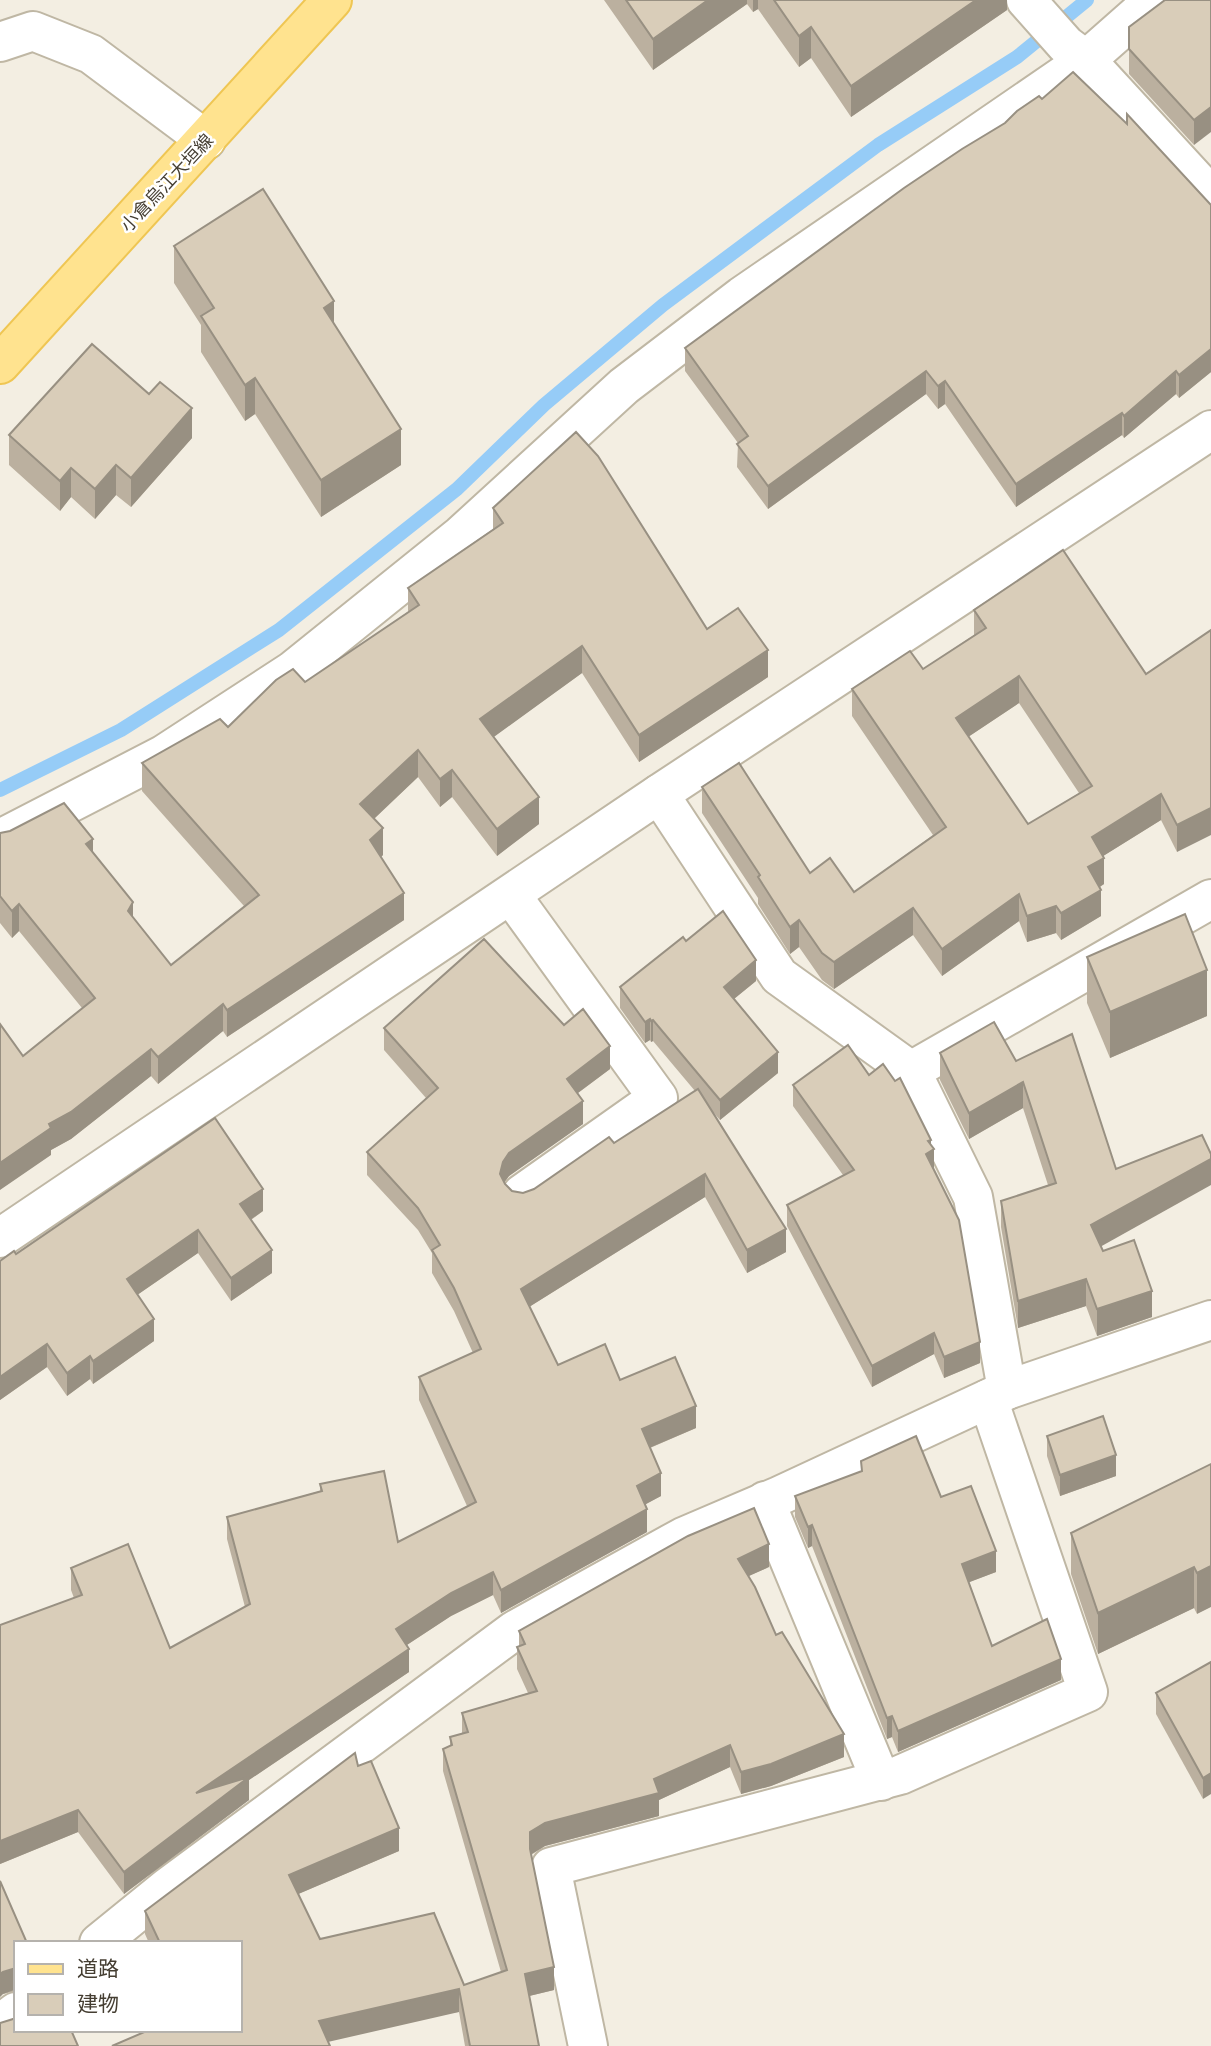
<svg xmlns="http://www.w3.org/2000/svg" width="1211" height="2046" viewBox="0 0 1211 2046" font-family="'Public Sans','Noto Sans JP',sans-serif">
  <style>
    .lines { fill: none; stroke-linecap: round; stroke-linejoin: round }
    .stream { stroke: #96ccf7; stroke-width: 14 }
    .minor-casing { stroke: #bfb7a4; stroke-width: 42 }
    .major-casing { stroke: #efc653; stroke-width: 42 }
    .minor { stroke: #fff; stroke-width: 38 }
    .major { stroke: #ffe38f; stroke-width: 38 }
    .wall { fill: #bbb09f; fill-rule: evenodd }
    .shaded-wall { fill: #989082 }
    .building { fill: #d9cdb9; stroke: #989082; stroke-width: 2; fill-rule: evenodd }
    .labels { text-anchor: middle; stroke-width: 5; stroke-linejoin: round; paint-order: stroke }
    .street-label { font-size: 18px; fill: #453e32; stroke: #fff }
  </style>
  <rect width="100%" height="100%" fill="#f3eee2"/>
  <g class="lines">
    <path class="stream" d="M0,790L121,730L279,630L457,489L544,405L663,305L878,145L1017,57L1087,0"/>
    <defs>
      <g id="minor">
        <path d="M1026,0L1066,45L1086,60L1211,196"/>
        <path d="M0,42L33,31L91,54L206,140"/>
        <path d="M659,794L779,976L911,1071L973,1197L1007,1390"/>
        <path d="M0,839L163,755L292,671L461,535L624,386L742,296L1086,60L1154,0"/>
        <path d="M511,895L658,1098L522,1194"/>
        <path d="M911,1071L1211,899"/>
        <path d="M0,1238L659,794L1211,430"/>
        <path d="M765,1501L881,1781"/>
        <path d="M99,1943L168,1887L515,1630L683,1537L779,1496L1007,1390L1211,1320"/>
        <path d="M0,2024L16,2012"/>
        <path d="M588,2046L551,1867L900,1775L1088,1692L988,1399"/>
      </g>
      <path id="major" d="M0,364L332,0"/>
    </defs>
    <use href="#minor" class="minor-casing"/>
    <use href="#major" class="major-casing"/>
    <use href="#minor" class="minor"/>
    <use href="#major" class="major"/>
  </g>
  <g class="wall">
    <path d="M604,0H1007V10L851,117L811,58L799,67L758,9L753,12L747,4L653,70Z"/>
    <path d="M1211,0L1194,145L1129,74V27Z"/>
    <path d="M1042,99L1211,205V372L1179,398L1176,394L1124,438L1122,435L1016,507L945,404L938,409L926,394L768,509L737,467L738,443L685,371V348L1005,123Z"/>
    <path d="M174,246L334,324L401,465L321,517L255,414L245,421L201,352V325L174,283Z"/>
    <path d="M9,435L192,438L131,507L116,495L95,519L71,497L60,511L9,465Z"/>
    <path d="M493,508L707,629L768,677L639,762L582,673L493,737L539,824L497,856L452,797L440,807L418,777L374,819L383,855L381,857L404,920L227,1037L223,1031L158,1084L151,1076L71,1139L51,1150V1155L23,1056L82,1008L19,931L12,938L0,923V833L93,852L133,918L171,965L244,906L142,791V763L228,727L305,682L408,612V588L493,529Z"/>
    <path d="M974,610L1146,674L1211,630L1177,852L1161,820L1103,856L1104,884L1100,887L1101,916L1061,940L1056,933L1027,942L1019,921L942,976L913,935L834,989L822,980L799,947L790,954L758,904V898L702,813V787L810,873L854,892L933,835L852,716V689L923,669L974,635ZM1019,703L1079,793L1028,824L968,737Z"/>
    <path d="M686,941L756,981L734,999L778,1073L720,1120L713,1112L786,1252L747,1273L705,1197L529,1307L558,1365L620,1380L696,1428L650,1448L661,1496L645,1504L647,1532L501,1613L493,1595L451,1616L407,1645L409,1672L249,1780V1800L124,1894L78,1832L0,1864V1625L74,1598L71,1590V1568L170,1648L245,1607L227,1539V1517L320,1491V1484L398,1542L467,1506L419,1400V1377L473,1353L454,1311L432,1273V1253L418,1230L367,1175V1152L426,1098L384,1050V1028L564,1025L610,1069L578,1093L583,1124L509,1176L504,1183L512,1191L523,1193L534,1189L614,1143L695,1091L653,1041L651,1042L650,1040L645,1043L620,1008V987Z"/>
    <path d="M1087,957L1207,1016L1110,1058L1087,1003Z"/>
    <path d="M994,1022L1103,1251L1152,1317L1097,1336L1086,1306L1018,1328L1001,1227V1201L1048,1185L1023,1108L969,1139L940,1080V1053Z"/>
    <path d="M869,1075L931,1145L933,1169L980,1363L944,1378L934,1354L872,1387L787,1226V1205L843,1175L793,1106V1085Z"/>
    <path d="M263,1211L251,1220L272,1273L231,1301L198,1253L137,1295L154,1341L93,1384L90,1379L67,1396L47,1367L0,1400V1261L16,1254Z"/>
    <path d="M1047,1436L1116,1476L1060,1496L1047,1456Z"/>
    <path d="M861,1461L941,1497L996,1572L969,1582L992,1646L1061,1680L898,1752L892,1737L887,1739L812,1546L808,1548L795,1517V1496L861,1472Z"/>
    <path d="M1211,1464L1197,1614L1194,1608L1098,1654L1071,1574V1533Z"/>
    <path d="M769,1567L748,1576L776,1635L844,1757L771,1786L741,1794L730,1767L659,1800V1816L545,1846L531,1855L554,1990L529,1996L539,2046H465L459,2012L240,2030V1943H149L145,1934V1911L358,1766L399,1851L298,1894L320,1939L464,1985L501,1972L443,1771V1749L450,1746V1737L462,1734V1713L528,1693L517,1669V1647L519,1646V1631Z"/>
    <path d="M1211,1662L1203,1799L1156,1714V1693Z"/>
    <path d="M16,1943V1991L3,1994Z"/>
  </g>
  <g class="shaded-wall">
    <path d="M708,0H747V4L653,70V39Z"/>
    <path d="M753,0H758V9L753,12Z"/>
    <path d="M976,0H1007V10L851,117V86Z"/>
    <path d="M811,27V58L799,67V36Z"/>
    <path d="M1211,107V132L1194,145V120Z"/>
    <path d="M334,301V337L324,308Z"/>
    <path d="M1211,349V372L1179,398V375Z"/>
    <path d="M926,371V394L768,509V486Z"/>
    <path d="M1176,371V394L1124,438V416Z"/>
    <path d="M255,378V414L245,421V385Z"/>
    <path d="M945,381V404L938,409V386Z"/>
    <path d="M192,408V438L131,507V478Z"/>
    <path d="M1122,413V435L1016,507V484Z"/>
    <path d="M401,429V465L321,517V480Z"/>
    <path d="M116,465V495L95,519V489Z"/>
    <path d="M71,468V497L60,511V481Z"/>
    <path d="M582,646V673L480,747V719Z"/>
    <path d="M768,650V677L639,762V735Z"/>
    <path d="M1019,676V703L956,745V718Z"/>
    <path d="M418,750V777L360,832V804Z"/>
    <path d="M452,770V797L440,807V779Z"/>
    <path d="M1161,794V820L1092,863V837Z"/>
    <path d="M539,797V824L497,856V829Z"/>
    <path d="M1211,808V835L1177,852V825Z"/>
    <path d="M383,828V855L370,867V840Z"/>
    <path d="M93,839V866L86,844Z"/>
    <path d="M1104,858V884L1088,894V867Z"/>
    <path d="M1101,890V916L1061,940V913Z"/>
    <path d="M404,893V920L227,1037V1010Z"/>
    <path d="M1019,894V921L942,976V949Z"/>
    <path d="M133,902V929L128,911Z"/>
    <path d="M19,904V931L12,938V911Z"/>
    <path d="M1056,906V933L1027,942V916Z"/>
    <path d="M913,908V935L834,989V962Z"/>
    <path d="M799,920V947L790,954V927Z"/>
    <path d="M756,960V981L724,1007V987Z"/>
    <path d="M1207,970V1016L1110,1058V1012Z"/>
    <path d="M223,1004V1031L158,1084V1057Z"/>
    <path d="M650,1019V1040L645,1043V1022Z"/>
    <path d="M653,1020V1041L651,1042V1021Z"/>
    <path d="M610,1046V1069L567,1101V1079Z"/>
    <path d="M151,1049V1076L71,1139L51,1150V1155L0,1190V1163L49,1124Z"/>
    <path d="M778,1052V1073L720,1120V1100Z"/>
    <path d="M1023,1082V1108L969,1139V1113Z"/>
    <path d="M583,1101V1124L509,1176L503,1184L500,1174L503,1162L509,1153Z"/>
    <path d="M931,1140V1151L934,1149V1169L926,1154L928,1141Z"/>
    <path d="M1211,1159V1185L1091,1252V1225Z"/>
    <path d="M705,1174V1197L521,1312V1289Z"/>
    <path d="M263,1189V1211L240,1227V1204Z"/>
    <path d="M786,1229V1252L747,1273V1250Z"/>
    <path d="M198,1230V1253L127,1302V1279Z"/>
    <path d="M272,1250V1273L231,1301V1278Z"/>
    <path d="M1086,1279V1306L1018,1328V1301Z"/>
    <path d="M1152,1291V1317L1097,1336V1309Z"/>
    <path d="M154,1319V1341L93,1384V1361Z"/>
    <path d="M934,1333V1354L872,1387V1366Z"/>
    <path d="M980,1342V1363L944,1378V1357Z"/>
    <path d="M47,1344V1367L0,1400V1377Z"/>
    <path d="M90,1356V1379L67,1396V1373Z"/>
    <path d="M696,1406V1428L642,1451V1429Z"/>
    <path d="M1116,1455V1476L1060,1496V1475Z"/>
    <path d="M661,1473V1496L637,1509V1486Z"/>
    <path d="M647,1509V1532L501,1613V1590Z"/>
    <path d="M812,1525V1546L808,1548V1527Z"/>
    <path d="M769,1544V1567L738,1581V1559Z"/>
    <path d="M996,1551V1572L962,1585V1564Z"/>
    <path d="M1211,1566V1607L1197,1614V1573Z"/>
    <path d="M1194,1567V1608L1098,1654V1613Z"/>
    <path d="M493,1572V1595L451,1616L396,1652V1629L451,1593Z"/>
    <path d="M409,1649V1672L249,1780V1800L124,1894V1872L196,1793Z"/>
    <path d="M1061,1659V1680L898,1752V1731Z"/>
    <path d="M892,1716V1737L887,1739V1718Z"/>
    <path d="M844,1734V1757L771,1786L741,1794V1772Z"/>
    <path d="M730,1745V1767L659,1800V1816L545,1846L530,1855V1871V1832L545,1823L654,1779Z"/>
    <path d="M1211,1773V1794L1203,1799V1778Z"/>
    <path d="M78,1810V1832L0,1864V1841Z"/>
    <path d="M399,1828V1851L289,1898V1875Z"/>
    <path d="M554,1967V1990L525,1997V1974Z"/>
    <path d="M14,1968V1990L3,1994L0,1997V1974L3,1972Z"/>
    <path d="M459,1989V2012L319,2044V2021Z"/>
  </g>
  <g class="building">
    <path d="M626,0H708L653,39Z"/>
    <path d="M774,0H976L851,86L811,27L799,36Z"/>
    <path d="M1165,0H1211V107L1194,120L1129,49V27Z"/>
    <path d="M1073,72L1127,124V114L1211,205V349L1179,375L1176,371L1124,416L1122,413L1016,484L945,381L938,386L926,371L768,486L737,444L748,436L685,348L904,188L962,149L1005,123L1017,111L1039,96L1042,99Z"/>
    <path d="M263,189L334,301L324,308L401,429L321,480L255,378L245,385L201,316L214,308L174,246Z"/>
    <path d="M92,344L149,394L160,382L192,408L131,478L116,465L95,489L71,468L60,481L9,435Z"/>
    <path d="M576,432L598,456L707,629L738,608L768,650L639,735L582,646L480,719L539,797L497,829L452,770L440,779L418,750L360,804L383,828L370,840L404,893L227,1010L223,1004L158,1057L151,1049L71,1112L49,1124L51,1128L0,1163V1024L23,1056L95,998L19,904L12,911L0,896V833L10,831L64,803L93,839L86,844L133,902L128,911L171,965L259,895L142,763L220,719L228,727L276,680L293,669L305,682L419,605L408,588L503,523L493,508Z"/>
    <path d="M1063,550L1146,674L1211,630V808L1177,825L1161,794L1092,837L1104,858L1088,867L1101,890L1061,913L1056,906L1027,916L1019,894L942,949L913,908L834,962L822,953L799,920L790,927L758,877L760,875L702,787L739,763L810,873L830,858L854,892L946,827L852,689L910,651L923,669L986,628L974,610ZM1019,676L1092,786L1028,824L956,718Z"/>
    <path d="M723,911L756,960L724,987L778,1052L720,1100L653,1020L651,1021L650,1019L645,1022L620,987L683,937L686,941Z"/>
    <path d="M1185,914L1207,970L1110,1012L1087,957Z"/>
    <path d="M484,939L564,1025L583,1009L610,1046L567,1079L583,1101L509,1153L503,1162L500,1174L505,1184L512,1191L523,1193L534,1189L609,1137L614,1143L698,1089L786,1229L747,1250L705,1174L521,1289L558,1365L605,1344L620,1380L675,1357L696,1406L642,1429L661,1473L637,1486L647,1509L501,1590L493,1572L451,1593L396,1629L409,1649L196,1793L249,1777L124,1872L78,1810L0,1841V1625L82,1595L71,1568L128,1544L170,1648L250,1604L227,1517L322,1491L320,1484L384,1471L398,1542L476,1502L419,1377L481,1349L454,1288L432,1250L440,1245L418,1208L367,1152L438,1088L384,1028Z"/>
    <path d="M994,1022L1016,1061L1072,1034L1116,1169L1202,1135L1211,1154V1159L1091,1225L1103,1251L1134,1240L1152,1291L1097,1309L1086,1279L1018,1301L1001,1201L1056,1183L1023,1082L969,1113L940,1053Z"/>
    <path d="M848,1045L869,1075L883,1064L895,1081L900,1078L931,1140L928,1141L934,1149L926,1154L959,1220L980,1342L944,1357L934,1333L872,1366L787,1205L854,1170L793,1085Z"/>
    <path d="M215,1118L263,1189L240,1204L272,1250L231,1278L198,1230L127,1279L154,1319L93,1361L90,1356L67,1373L47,1344L0,1377V1261L14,1251L16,1254Z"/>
    <path d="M1103,1416L1116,1455L1060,1475L1047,1436Z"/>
    <path d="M916,1436L941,1497L971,1486L996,1551L962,1564L992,1646L1047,1619L1061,1659L898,1731L892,1716L887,1718L812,1525L808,1527L795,1496L862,1471L861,1461Z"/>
    <path d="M1211,1464V1566L1197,1573L1194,1567L1098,1613L1071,1533Z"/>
    <path d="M754,1508L769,1544L738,1559L755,1587L776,1635L782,1632L844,1734L771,1764L741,1772L730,1745L654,1779L659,1793L545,1823L530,1832V1849L554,1967L525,1974L539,2046H470L459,1989L319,2021L330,2046H112L149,2030H240V1943H160L145,1911L355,1753L358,1766L371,1761L399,1828L289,1875L320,1939L434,1913L464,1985L507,1970L443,1749L452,1745L450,1737L468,1732L462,1713L537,1691L517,1647L525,1644L519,1631L688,1536Z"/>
    <path d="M1211,1662V1773L1203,1778L1156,1693Z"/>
    <path d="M0,1881L27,1943H16V1968L3,1972L0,1974Z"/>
    <path d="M16,2017V2030H71L78,2046H0V2023L13,2019Z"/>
  </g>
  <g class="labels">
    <g class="street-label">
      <text transform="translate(167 183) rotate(-47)" y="6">小倉烏江大垣線</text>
    </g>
  </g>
  <rect x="14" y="1941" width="228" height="91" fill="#ffffff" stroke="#b5b2ad" stroke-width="2"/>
  <rect x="28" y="1964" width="35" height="10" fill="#ffe38f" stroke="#b5b2ad" stroke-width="2"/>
  <text x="77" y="1976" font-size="21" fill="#453e32">道路</text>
  <rect x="28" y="1994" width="35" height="21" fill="#d9cdb9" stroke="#b5b2ad" stroke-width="2"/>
  <text x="77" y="2011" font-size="21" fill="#453e32">建物</text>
</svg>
